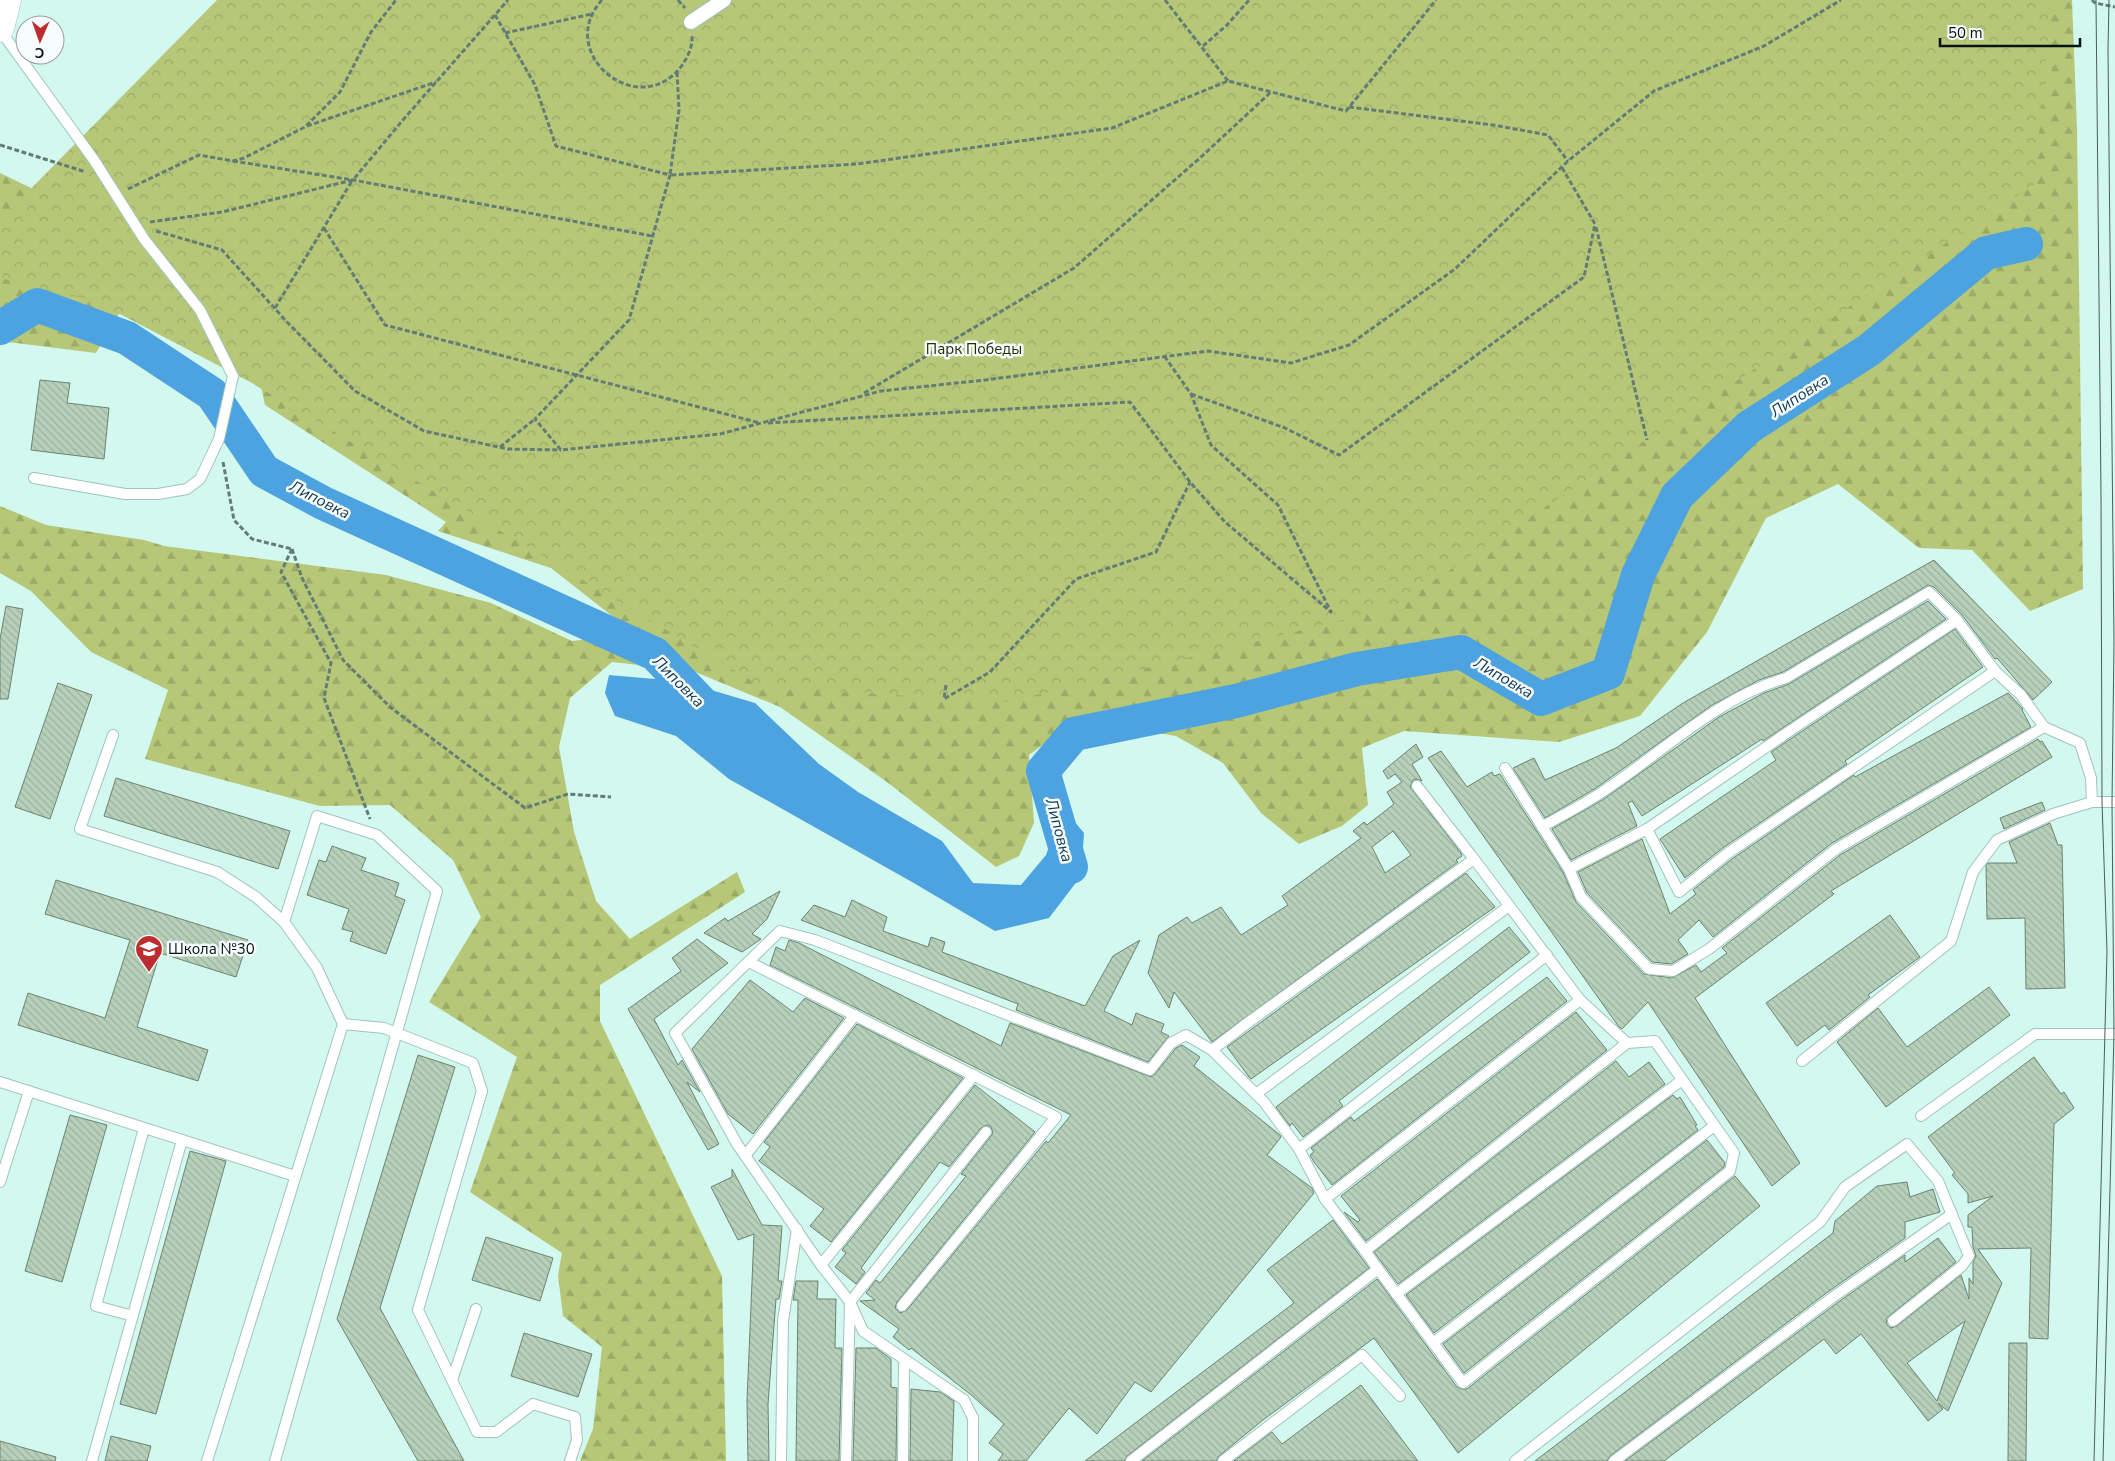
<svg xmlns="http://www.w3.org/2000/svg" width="2115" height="1461" viewBox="0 0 2115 1461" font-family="'Nunito Sans',sans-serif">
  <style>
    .forest { fill: url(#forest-firs) }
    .park { fill: url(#park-crowns) }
    .water { fill: #4da3e0 }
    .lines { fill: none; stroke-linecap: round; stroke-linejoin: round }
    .river { stroke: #4da3e0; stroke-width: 34 }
    .building { fill: url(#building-back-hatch); stroke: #6c836f; fill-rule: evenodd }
    .service-casing { stroke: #a0c4bc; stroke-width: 12 }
    .pedestrian-casing { stroke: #a0c4bc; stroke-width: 16 }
    .secondary-casing { stroke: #a0c4bc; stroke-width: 29 }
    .path { stroke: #647c76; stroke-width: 3; stroke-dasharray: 5 2.5; stroke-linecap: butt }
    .service { stroke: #fff; stroke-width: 10 }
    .pedestrian { stroke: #fff; stroke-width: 14 }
    .secondary { stroke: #fff; stroke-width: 28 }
    .tram { stroke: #495e59; stroke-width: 1 }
    .labels { text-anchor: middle; stroke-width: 5; stroke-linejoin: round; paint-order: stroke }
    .park-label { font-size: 15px; fill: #272d04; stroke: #f6fdfc }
    .poi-label { font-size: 15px; fill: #061310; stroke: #f6fdfc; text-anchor: start }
    .water-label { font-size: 16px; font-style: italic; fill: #133851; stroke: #f6fdfc }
  </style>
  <defs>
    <pattern id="forest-firs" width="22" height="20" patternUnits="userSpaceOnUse" patternTransform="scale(1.25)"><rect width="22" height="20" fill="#b7c778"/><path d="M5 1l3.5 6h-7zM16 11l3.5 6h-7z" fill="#9caa67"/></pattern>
    <pattern id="park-crowns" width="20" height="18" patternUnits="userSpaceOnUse" patternTransform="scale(1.25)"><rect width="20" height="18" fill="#b7c778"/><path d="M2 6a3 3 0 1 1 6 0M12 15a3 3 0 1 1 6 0" fill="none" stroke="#9caa67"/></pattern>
    <pattern id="building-back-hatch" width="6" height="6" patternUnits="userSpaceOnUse" patternTransform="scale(1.25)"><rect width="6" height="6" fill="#b7d0ba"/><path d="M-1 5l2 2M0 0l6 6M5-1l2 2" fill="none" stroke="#9cb29f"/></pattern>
  </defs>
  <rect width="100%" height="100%" fill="#d2f8ef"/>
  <g class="forest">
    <path d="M749,0H2072L2077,129L2083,589L2030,611L1972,550L1919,548L1838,484L1766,518L1707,632L1640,716L1559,742L1404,731L1362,748L1368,805L1342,826L1299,844L1261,813L1223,763L1176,736L1077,719L1029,755L1034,823L1019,856L996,867L887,782L780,707L693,671L612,662L570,698L559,747L574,832L596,901L630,939L737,872L745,892L600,985V1021L722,1276L726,1461H580L593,1429L602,1347L563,1316L558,1275L562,1253L470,1192L517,1057L429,1002L481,917L453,860L390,805L320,806L145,759L168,690L91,652L31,591L0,573V506L46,525L144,540L164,546L386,575L491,603L572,641L635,634L551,568L438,531L446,522L265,405L254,354Z"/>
    <path d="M0,173L83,213L129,297L96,353L0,341Z"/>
  </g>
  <path class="park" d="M217,0H2052L2034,185L1392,608L1008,702L762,687L252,383L93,300L0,278V220Z"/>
  <path class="water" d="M609,675L655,679L694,685L755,703L819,764L858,792L942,841L973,883L1021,885L1046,855L1063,808L1084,833L1081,876L1049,918L995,931L912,882L729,779L676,736L615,716L605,693Z"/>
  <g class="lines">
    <g class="river">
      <path d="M0,328L37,305L127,338L212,394L264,471L323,503L655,654L715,717"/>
      <path d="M1071,867L1043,771L1074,734L1236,701L1357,669L1461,652L1541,699L1608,673L1638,575L1677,496L1749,427L1869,350L1986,253L2026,244"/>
    </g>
  </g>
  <g class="building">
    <path d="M40,380L70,383L67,403L109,408L104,459L31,450Z"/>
    <path d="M1934,560L2052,682L2033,700L1997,658L1995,659L1962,615L1934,587L1928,585L1783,672L1759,680L1712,705L1596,788L1545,818L1513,768L1534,758L1545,780L1616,748L1683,703Z"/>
    <path d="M1928,601L1946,619L1763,741L1762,739L1642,816L1632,801L1628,803L1637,826L1571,860L1552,829L1604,799L1719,717L1764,693L1789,684Z"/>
    <path d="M6,606L23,609L8,699H0V639Z"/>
    <path d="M1955,629L1983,667L1845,761L1847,764L1724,847L1685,878L1660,839L1776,760L1771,752Z"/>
    <path d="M58,683L92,695L50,819L15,807Z"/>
    <path d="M2008,693L2023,709L2022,710L2031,727L1832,843L1713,937L1699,920L1678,940L1688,954L1671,964L1652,962L1587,893L1578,872L1642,839L1670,914L1696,894L1693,890L1732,859L1854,775L1855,777Z"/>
    <path d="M2038,739L2040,742L2042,741L2052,757L1831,891L1834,894L1695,998L1800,1163L1772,1186L1648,1002L1622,1029L1619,1027L1428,758L1441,751L1467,787L1492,772L1494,776L1500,774L1563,872L1576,902L1644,974L1672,978L1696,965L1701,972L1727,953L1722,948L1840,855Z"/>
    <path d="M1416,744L1423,757L1412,764L1422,781L1417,779L1413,780L1410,787L1461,853L1462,856L1456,860L1458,862L1212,1042L1174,992L1169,1008L1148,973L1159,935L1187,917L1192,923L1221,907L1241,935L1288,905L1282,896L1361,838L1353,831L1364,822L1367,825L1394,804L1387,792L1402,782L1395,774L1388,779L1383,771ZM1393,831L1411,855L1385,873L1372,847Z"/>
    <path d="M116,778L290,831L278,869L104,816Z"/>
    <path d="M2042,802L2045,810L2004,829L2000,818Z"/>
    <path d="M2050,823L2058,845H2062L2065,988L2026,989L2025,918L1987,919L1986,866L1988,863H2017L2009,842Z"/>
    <path d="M332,846L366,858L361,870L399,883L395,896L405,900L386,954L350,941L353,932L342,929L349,909L307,895L319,860L326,862Z"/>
    <path d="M1466,873L1495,907L1251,1079L1249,1077L1227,1047Z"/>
    <path d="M56,880L248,940L236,977L160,953L137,1027L208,1050L198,1081L18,1025L28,993L105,1018L130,940L45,914Z"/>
    <path d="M780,891L767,919L752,934L761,939L742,952L704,933L725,918L728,921Z"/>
    <path d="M852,900L887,917L883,931L928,947L931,937L945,942L942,952L1085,1006L1113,956L1140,940L1104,1011L1132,1025L1136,1013L1164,1024L1161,1032L1169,1036L1148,1062L1016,1010L1018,1004L801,920L814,905L845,917Z"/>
    <path d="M1890,915L1920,957L1868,995L1870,997L1829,1030L1825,1025L1797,1046L1766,1003Z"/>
    <path d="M1509,927L1530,952L1339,1101L1343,1106L1303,1137L1292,1123L1290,1126L1276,1107Z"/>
    <path d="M697,939L728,963L654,1019L678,1065L682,1060L700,1092L687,1082L719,1144L708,1150L628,1009L681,971L672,958Z"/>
    <path d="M789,940L799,943L1001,1046L1010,1023L1151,1077L1155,1074L1176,1048L1182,1045L1200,1057L1194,1066L1280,1135L1281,1137L1267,1155L1312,1188L1314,1193L1151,1392L1135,1382L1097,1434L1069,1408L1026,1461H998L1003,1454L989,1443L1004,1424L970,1394L911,1348L909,1350L893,1337L899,1329L860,1301L875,1300L866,1293L876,1280L880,1283L966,1176L961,1174L991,1136L993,1133L991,1127L987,1125L981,1128L949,1167L940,1162L861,1268L865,1272L856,1284L835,1267L846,1253L842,1250L975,1085L1035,1132L897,1302L895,1308L900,1313L907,1310L1046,1141L1048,1143L1071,1115L770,965L776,947L785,951Z"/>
    <path d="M1547,977L1567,1001L1332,1185L1314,1162L1310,1155L1314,1152L1311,1148L1351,1117L1354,1121Z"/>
    <path d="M750,980L793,1012L805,998L844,1018L753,1134L728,1114L692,1049Z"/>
    <path d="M1989,987L2010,1015L1886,1107L1837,1042L1878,1008L1907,1047Z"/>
    <path d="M1576,1012L1607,1050L1366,1241L1344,1212L1358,1222L1360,1220L1341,1196Z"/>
    <path d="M857,1024L963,1078L831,1242L810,1226L824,1209L759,1161L770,1147L764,1142Z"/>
    <path d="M418,1055L455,1067L380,1308L464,1461H418L337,1319Z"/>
    <path d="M2034,1057L2061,1094L2064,1092L2074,1108L2054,1124L2048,1339L2029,1338L2031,1248L1978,1249L2002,1283L1948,1411L1938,1403L1943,1409L1928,1421L1861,1334L1836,1354L1824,1339L1664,1461H1625L1837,1303L1905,1255V1262L1938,1238L1956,1262L1889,1316L1886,1319L1887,1325L1891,1328L1897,1326L1961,1275L1969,1299V1278L1973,1284V1262L1976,1256L1973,1247L1972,1227H1968V1215L1993,1196L1968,1203V1194L1952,1175L1955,1173L1928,1137ZM1965,1321L1937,1401L1907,1363Z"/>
    <path d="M1616,1061L1629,1077L1649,1062L1665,1084L1398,1284L1374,1252Z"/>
    <path d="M1673,1095L1677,1099L1680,1097L1697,1125L1695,1126L1698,1130L1434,1333L1406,1295Z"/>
    <path d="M70,1115L107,1125L62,1282L25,1271Z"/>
    <path d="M1707,1140L1725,1163L1724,1167L1464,1373L1443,1344Z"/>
    <path d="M190,1151L226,1161L156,1414L120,1404Z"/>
    <path d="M732,1169L762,1225L782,1226L778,1281H782L779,1299H776L768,1404L769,1461H748L747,1401L754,1234L738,1240L711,1187L732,1177Z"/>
    <path d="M1735,1176L1760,1206L1458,1453L1374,1338L1263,1420L1219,1456L1216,1461H1142L1377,1279L1457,1387L1461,1389H1467Z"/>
    <path d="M1907,1182L1910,1197L1933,1189L1940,1212L1905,1222V1238L1829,1291L1610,1456L1607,1461H1535L1833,1233L1835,1221L1877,1186Z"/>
    <path d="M1333,1220L1369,1268L1127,1456L1124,1461H1085L1294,1303L1267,1270Z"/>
    <path d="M486,1237L553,1258L540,1301L472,1280Z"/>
    <path d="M796,1281H818L817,1299H836L835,1348H842L839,1461H796L798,1300H793Z"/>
    <path d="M524,1333L592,1354L578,1397L511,1376Z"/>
    <path d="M2009,1343H2027L2026,1461H2008Z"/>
    <path d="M856,1348H876L891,1359V1387L897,1388L896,1461H853Z"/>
    <path d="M1361,1385L1418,1461H1234L1272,1432L1282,1444Z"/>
    <path d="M911,1389L940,1392L954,1401L952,1461H910Z"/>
    <path d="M111,1436L151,1446L147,1461H105Z"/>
    <path d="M0,1441L56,1457L55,1461H0Z"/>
  </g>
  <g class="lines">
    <defs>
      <g id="service">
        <path d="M0,30L94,160L144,239L200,310L233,376L219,439L200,479L187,489L158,494H125L34,478"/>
        <path d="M113,735L80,829L217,872L256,897L284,922L317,968L343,1024L207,1461"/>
        <path d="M1505,768L1569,869L1647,829L1679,892L1728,853L1995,671L2021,695L2044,727L2080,743L2091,778L2092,802"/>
        <path d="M1417,786L1474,859"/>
        <path d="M1542,827C1564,814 1587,803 1608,788C1665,750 1719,697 1786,678L1929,592L1957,620"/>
        <path d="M1647,829L1791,730L1957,620L1995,671"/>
        <path d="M1569,869L1581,897L1649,969L1673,971L1709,949L1836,849L2044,727"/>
        <path d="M749,962L1056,1117L902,1306"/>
        <path d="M343,1024L384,1028L473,1063L482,1091L418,1310L477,1432H496L533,1404L575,1417L577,1440L570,1461"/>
        <path d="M1212,1050L1264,1102L1299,1149L1325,1199L1365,1251"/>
        <path d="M1802,1061L1951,941L1973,872L1997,840L2053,814L2092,802H2115"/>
        <path d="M0,1082L295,1176"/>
        <path d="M1256,1094L1509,906"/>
        <path d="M1921,1116L2035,1034H2115"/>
        <path d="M1299,1149L1547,955"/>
        <path d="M745,1156L855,1015"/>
        <path d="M0,1182L29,1091"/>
        <path d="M1325,1199L1580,1000"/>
        <path d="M821,1265L974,1075"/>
        <path d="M1378,1269L1463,1383L1730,1171L1734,1153L1655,1041L1627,1043"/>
        <path d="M1396,1294L1682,1080"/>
        <path d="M133,1316L96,1306L144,1128"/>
        <path d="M1433,1343L1714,1126"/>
        <path d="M452,1380L476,1309"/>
        <path d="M92,1461L182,1140"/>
        <path d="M275,1461L437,891L377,835L317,816L284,922"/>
        <path d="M781,1461L783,1321L797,1229"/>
        <path d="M846,1461L850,1302L986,1132"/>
        <path d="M903,1461L904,1365"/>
        <path d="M973,1461V1418L964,1400L863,1331L850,1302L821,1265L737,1144L675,1033L780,931L815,940L1150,1070L1171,1043L1186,1035L1212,1050L1246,1024L1474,859L1580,1000L1627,1043L1365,1251L1378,1269L1131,1461"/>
        <path d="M1223,1461L1362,1355L1400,1396"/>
        <path d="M1515,1461L1820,1222L1845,1187L1907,1144L1938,1181L1969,1256L1962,1266L1893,1321"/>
        <path d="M1614,1461L1833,1297L1952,1214"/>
      </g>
      <path id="pedestrian" d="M691,22L724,0"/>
      <path id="secondary" d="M0,28L7,0"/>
    </defs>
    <use href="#service" class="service-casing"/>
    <use href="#pedestrian" class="pedestrian-casing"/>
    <use href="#secondary" class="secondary-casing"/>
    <g class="path">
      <path d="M602,0C553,54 641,124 683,64C688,56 693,46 692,35"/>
      <path d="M678,0L685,8"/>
      <path d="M1165,0L1228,81"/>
      <path d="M2092,0L2095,3L2115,7"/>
      <path d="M495,15L535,85L556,146L670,175L629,320L535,419L561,450L720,434L881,391L985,380L1208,351L1291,363L1349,345L1455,269L1568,161L1654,91L1764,46L1841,0"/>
      <path d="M505,33L592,14"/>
      <path d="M1203,46L1227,25L1249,0"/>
      <path d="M677,72L679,110L670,175L857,164L1112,128L1228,81L1346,111L1436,0"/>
      <path d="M1349,107L1493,125L1548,135L1568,161"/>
      <path d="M307,126L436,82"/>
      <path d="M0,145L86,172"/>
      <path d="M233,161L353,180L652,236"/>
      <path d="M128,189L199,155L233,161L244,158L305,127L340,92L371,32L396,0"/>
      <path d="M150,222L222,212L353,180L402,121L508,0"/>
      <path d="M1596,227L1647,440"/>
      <path d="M324,228L385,325L760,423"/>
      <path d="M156,231L222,250L287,322L355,391L424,431L508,449L561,450"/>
      <path d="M275,308L352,181"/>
      <path d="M864,393L1074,268L1201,157L1271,92"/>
      <path d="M1191,394L1285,428L1339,455L1584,277L1595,224L1561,166"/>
      <path d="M768,423L1130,402L1190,482L1225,522L1331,612L1278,505L1211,445L1191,394L1165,357"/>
      <path d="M500,447L535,419"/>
      <path d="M223,462L234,520L252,539L292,549"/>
      <path d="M292,549L302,578L343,660L390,707L525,808L568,794L611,797"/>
      <path d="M292,549L281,572L331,663L324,698L370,819"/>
      <path d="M946,685L944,699L990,672L1076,579L1156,552L1190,482"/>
    </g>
    <use href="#service" class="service"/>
    <use href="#pedestrian" class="pedestrian"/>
    <use href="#secondary" class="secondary"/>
    <g class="tram">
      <path d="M2094,1461L2107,951L2102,802L2101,495L2096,0"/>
      <path d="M2103,1461L2114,1034L2112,803L2114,642L2108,50L2109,0"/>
    </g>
  </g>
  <defs>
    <symbol id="school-pin" viewBox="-11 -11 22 30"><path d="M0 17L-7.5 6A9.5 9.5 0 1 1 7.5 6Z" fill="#bc2d2f" stroke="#f6fdfc"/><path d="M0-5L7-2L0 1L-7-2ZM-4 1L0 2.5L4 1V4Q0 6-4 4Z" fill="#fff"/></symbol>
  </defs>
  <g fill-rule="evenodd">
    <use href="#school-pin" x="133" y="933" width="32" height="43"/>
  </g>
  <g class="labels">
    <g class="park-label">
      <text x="974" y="354">Парк Победы</text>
    </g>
    <g class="poi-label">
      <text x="168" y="954">Школа №30</text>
    </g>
    <g class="water-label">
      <text transform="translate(1799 395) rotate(-33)" y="6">Липовка</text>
      <text transform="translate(320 499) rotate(27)" y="6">Липовка</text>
      <text transform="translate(1504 677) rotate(30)" y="6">Липовка</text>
      <text transform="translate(679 681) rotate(45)" y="6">Липовка</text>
      <text transform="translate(1060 830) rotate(75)" y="6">Липовка</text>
    </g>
  </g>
  <g transform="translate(40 40) rotate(182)"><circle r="24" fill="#f6fdfc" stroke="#969f9e"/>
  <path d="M0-4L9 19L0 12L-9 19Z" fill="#bc2d2f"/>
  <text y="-8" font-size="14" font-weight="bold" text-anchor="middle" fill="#061310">С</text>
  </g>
  <path d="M1940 38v8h140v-8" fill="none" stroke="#061310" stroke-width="2.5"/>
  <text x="1948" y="38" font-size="15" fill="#061310" stroke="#f6fdfc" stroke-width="4" paint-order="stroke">50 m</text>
</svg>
